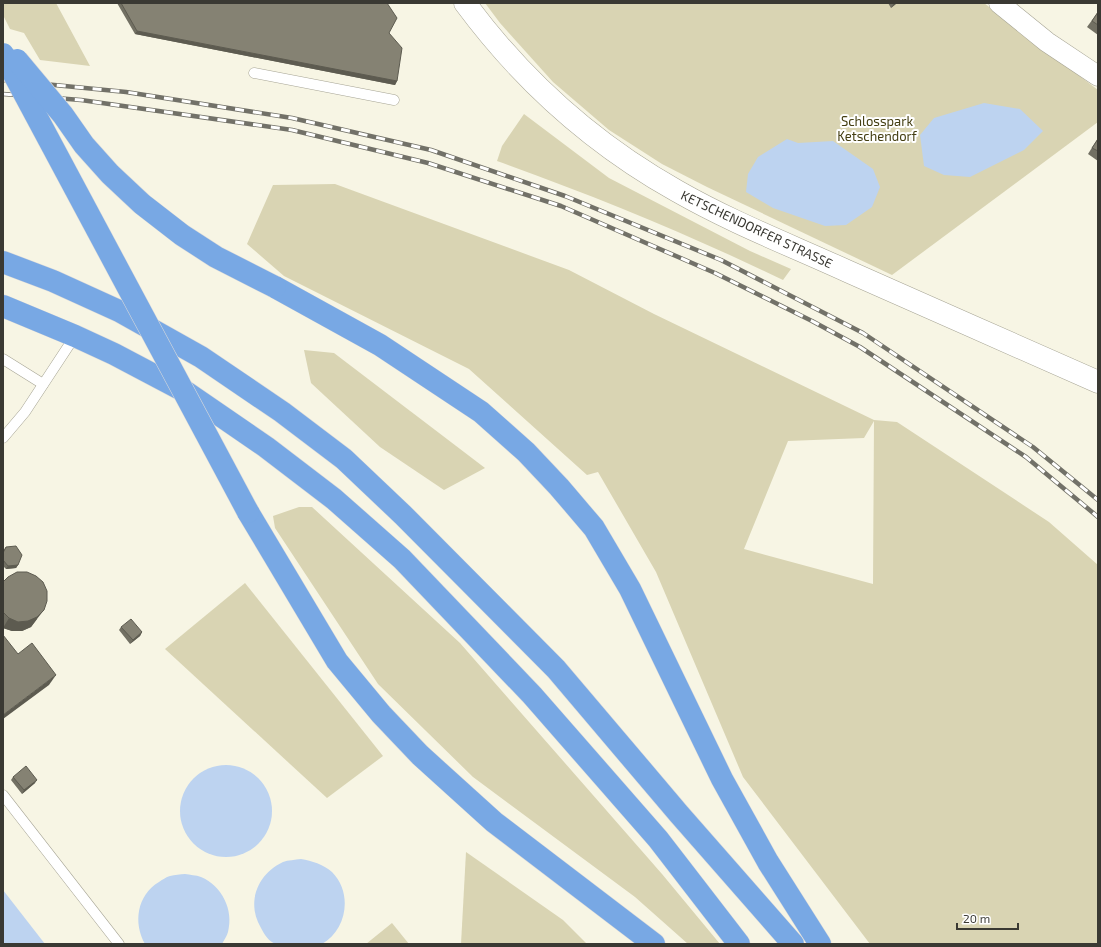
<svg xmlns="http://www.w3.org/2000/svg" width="1101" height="947" viewBox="0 0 1101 947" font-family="'Exo 2',sans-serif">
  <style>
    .green { fill: #d9d4b3; fill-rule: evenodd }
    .water { fill: #bdd3f0 }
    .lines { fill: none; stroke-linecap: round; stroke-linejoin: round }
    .service-casing { stroke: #a6a494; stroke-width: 11 }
    .minor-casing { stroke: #a6a494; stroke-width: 21 }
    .tertiary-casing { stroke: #a6a494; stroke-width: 23 }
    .trunk-casing { stroke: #dcdbda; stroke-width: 23 }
    .service { stroke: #fff; stroke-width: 10 }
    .minor { stroke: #fff; stroke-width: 20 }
    .tertiary { stroke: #fff; stroke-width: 22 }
    .trunk { stroke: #78a8e4; stroke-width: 22 }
    .rail-casing { stroke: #727168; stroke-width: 4.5 }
    .rail { stroke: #fff; stroke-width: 3; stroke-dasharray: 9; stroke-linecap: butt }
    .trunk-bridge-casing { stroke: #dcdbda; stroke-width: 23; stroke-linecap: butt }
    .trunk-bridge { stroke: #78a8e4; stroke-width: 22 }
    .wall { fill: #727063 }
    .shaded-wall { fill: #5d5b50 }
    .building { fill: #858273; stroke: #5d5b50 }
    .labels { text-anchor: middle; stroke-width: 4; stroke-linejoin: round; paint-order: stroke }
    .park-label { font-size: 13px; fill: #433d11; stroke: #fff }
    .street-label { font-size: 13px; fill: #3a3933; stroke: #fff }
  </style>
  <rect width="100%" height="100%" fill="#f7f5e4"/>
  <g class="green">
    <path d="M3,3H56L90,66L40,60L24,33L10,29L3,15Z"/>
    <path d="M485,3H984L1098,90V122L892,275L707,187L662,164L609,130L553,82L500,23Z"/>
    <path d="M524,114L609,178L750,251L791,269L783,280C690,235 595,196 497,161L502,146Z"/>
    <path d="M335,184L569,270L654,314L874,420L897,422L1049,522L1098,565V944H870L743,777L656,572L598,472L587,475L469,369L284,276L247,244L273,185ZM874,421L873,584L744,549L788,441L864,438Z"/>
    <path d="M304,350L334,353L485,468L444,490L380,447L311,383Z"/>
    <path d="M299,507H312L460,643L662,874L720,944H688L635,897L473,777L378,684L275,528L273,516Z"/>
    <path d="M245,583L383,756L327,798L165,649Z"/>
    <path d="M466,852L563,920L587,944H461Z"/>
    <path d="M392,923L409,944H366Z"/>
  </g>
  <g class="water">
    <path d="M984,103L1020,109L1043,131L1024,150L970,177L944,175L924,166L920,135L934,118Z"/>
    <path d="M787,139L798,143L833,141L873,169L880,187L872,207L846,225L825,226L773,208L746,192L748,174L758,157Z"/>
    <circle cx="226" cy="811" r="46"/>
    <path d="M301,859C312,861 323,864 332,872C353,893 347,930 322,944C313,944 282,946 276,944C269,942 264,934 261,928C246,903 257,874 283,862C288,860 295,860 301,859Z"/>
    <path d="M185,874C190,875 196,875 201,877C222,886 234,910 228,932C227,936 224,940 222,944H145C133,923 137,895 159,882C162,880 166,877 170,876C175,875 180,874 185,874Z"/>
    <path d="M3,890L45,944H3Z"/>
  </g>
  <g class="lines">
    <defs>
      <g id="service">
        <path d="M254,73L394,100"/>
        <path d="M3,359L43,384"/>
        <path d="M3,438L25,412L75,336"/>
        <path d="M3,795L119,944"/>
      </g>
      <path id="minor" d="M999,3L1047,42L1098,76"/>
      <path id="tertiary" d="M465,3C522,80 593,144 677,191C731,222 790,245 847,271C931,308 1014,345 1098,382"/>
      <g id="trunk">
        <path d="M3,262L53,281L119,311L201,357L282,412L344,459L403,515L556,669L679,814L793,944"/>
        <path d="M275,287L380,345L481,412L526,452L559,487L594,528L630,589L722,779L768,862L820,944"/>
        <path d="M3,306L75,336L114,354L186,392L266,447L334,499L402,559L532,695L658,839L739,944"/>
        <path d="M248,512L337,661L381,714L420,755L494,822L654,944"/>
      </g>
    </defs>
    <use href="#service" class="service-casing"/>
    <use href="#minor" class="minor-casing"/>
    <use href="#tertiary" class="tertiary-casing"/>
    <use href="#trunk" class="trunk-casing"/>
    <use href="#service" class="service"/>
    <use href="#minor" class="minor"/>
    <use href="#tertiary" class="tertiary"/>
    <use href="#trunk" class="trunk"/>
    <defs>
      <g id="rail">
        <path d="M3,80L126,92L292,118L431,150L565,196L721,260L863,333L1033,447L1098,500"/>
        <path d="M3,94L81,100L292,130L428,163L561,206L715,273L812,321L860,347L1026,457L1098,517"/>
      </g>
    </defs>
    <use href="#rail" class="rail-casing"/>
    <use href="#rail" class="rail"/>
    <defs>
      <g id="trunk-bridge">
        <path d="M3,54L248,512"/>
        <path d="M17,60L63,115L84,145L110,174L142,204L182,235L216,257L275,287"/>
      </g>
    </defs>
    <use href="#trunk-bridge" class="trunk-bridge-casing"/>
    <use href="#trunk-bridge" class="trunk-bridge"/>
  </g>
  <g class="wall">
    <path d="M117,3H387L389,33L397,81L395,85L135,34Z"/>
    <path d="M888,3H897L891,8Z"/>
    <path d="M1098,12V35L1087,27Z"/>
    <path d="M1098,138V161L1088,154Z"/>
    <path d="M6,547L18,565L16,568L6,569L3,566V551Z"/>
    <path d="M3,582L37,619L31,627L22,631H12L3,628Z"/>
    <path d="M121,627L142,632L140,636L130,644L119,630Z"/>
    <path d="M13,777L35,783L22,794L11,780Z"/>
  </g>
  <g class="shaded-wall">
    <path d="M894,3H897L891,8Z"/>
    <path d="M137,31L397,81L395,85L135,34Z"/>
    <path d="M18,565L16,568L6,569L8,566Z"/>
    <path d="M44,610L37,619L31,627L22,631H12L3,628L9,618Z"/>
    <path d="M142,632L140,636L130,644L133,640Z"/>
    <path d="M56,675L49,685L3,719V715Z"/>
    <path d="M37,780L35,783L22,794L24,790Z"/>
  </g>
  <g class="building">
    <path d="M121,3H387L397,18L389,33L402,48L397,81L137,31Z"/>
    <path d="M1098,12V25L1092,21Z"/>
    <path d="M1098,139V151L1092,148Z"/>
    <path d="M16,546L22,555L18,565L8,566L3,560V553L6,547Z"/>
    <path d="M17,572H27L36,576L43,582L47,591V601L44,610L37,617L28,621L18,622L9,618L3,612V582L8,577Z"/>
    <path d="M131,619L142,632L133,640L121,627Z"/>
    <path d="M3,635L18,654L32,643L56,675L3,715Z"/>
    <path d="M26,766L37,780L24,790L13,777Z"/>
  </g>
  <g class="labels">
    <g class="park-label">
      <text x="877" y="126">Schlosspark<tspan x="877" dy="15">Ketschendorf</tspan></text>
    </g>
    <g class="street-label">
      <text transform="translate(757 229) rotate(25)" y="5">KETSCHENDORFER STRASSE</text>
    </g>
  </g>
  <rect width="1101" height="947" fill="none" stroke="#3a3933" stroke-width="8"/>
  <path d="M957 923v6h61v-6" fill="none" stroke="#3a3933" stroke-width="2"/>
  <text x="963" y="923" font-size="12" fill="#3a3933" stroke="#ffffff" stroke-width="3" paint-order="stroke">20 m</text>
</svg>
